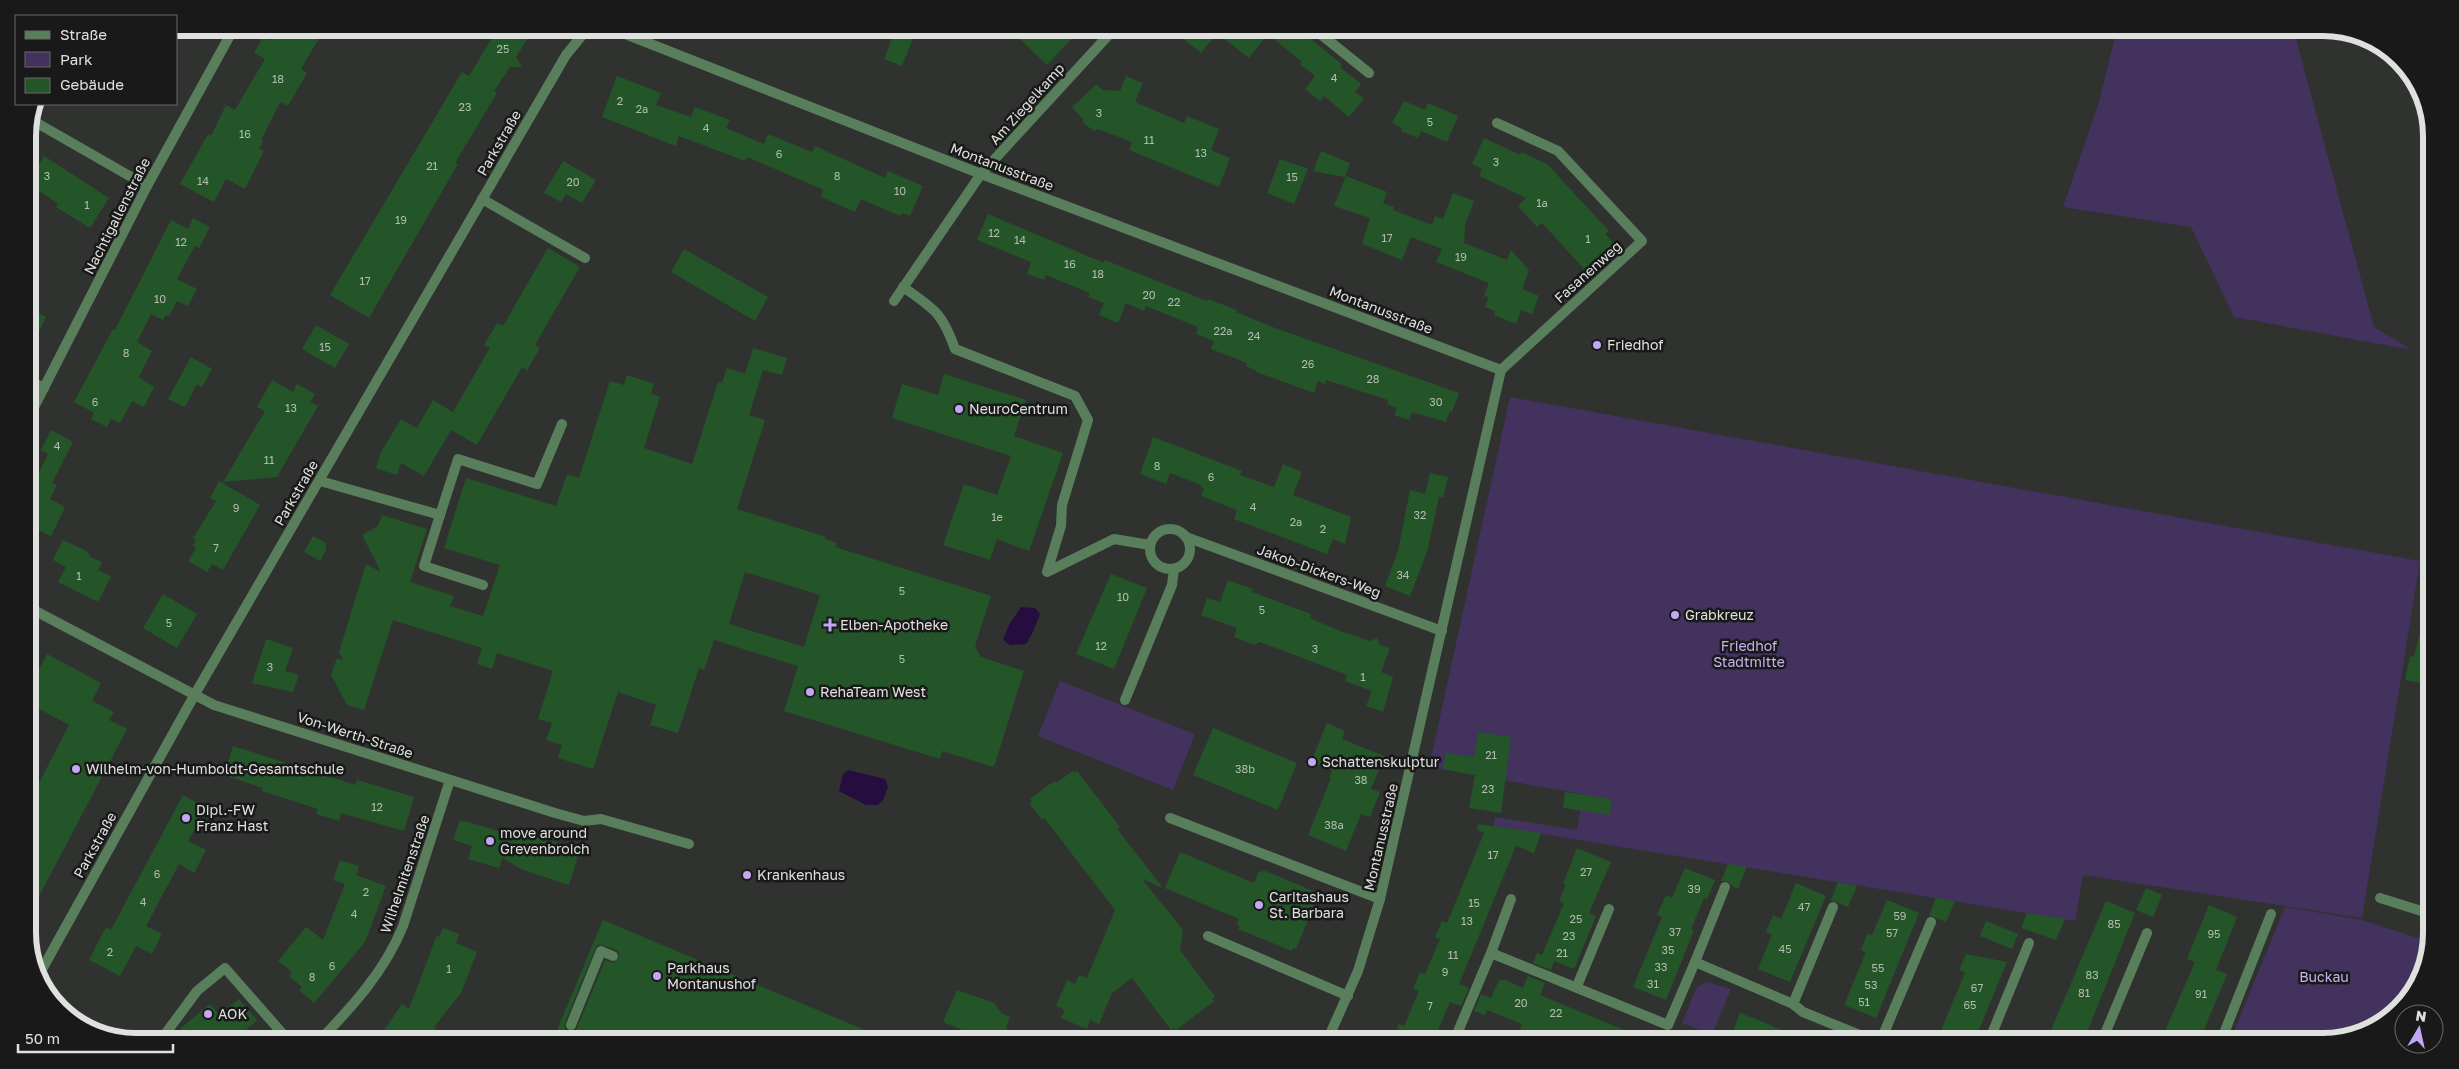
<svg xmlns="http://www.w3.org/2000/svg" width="2459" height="1069" viewBox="0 0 2459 1069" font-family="'Golos Text',sans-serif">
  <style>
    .green { fill: #43315e }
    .water { fill: #250d3f }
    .building { fill: #245529; fill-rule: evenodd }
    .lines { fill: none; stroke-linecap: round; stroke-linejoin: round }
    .lane { stroke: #597e5b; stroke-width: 10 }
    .street { stroke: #597e5b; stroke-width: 10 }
    .poi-dot { fill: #c3a7f2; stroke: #181918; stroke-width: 2 }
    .labels { text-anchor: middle; stroke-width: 5; stroke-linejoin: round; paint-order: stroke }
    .number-label { font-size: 11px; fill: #b0beb2 }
    .street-label { font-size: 14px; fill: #dfe1df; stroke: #181918 }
    .poi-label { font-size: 14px; fill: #dfe1df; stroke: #181918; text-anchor: start }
    .park-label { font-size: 14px; fill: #c9b1f4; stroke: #181918 }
    .rim { fill: none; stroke: #dfe1df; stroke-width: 6 }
  </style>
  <rect width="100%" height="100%" fill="#303230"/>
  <g class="green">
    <path d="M2117,28H2293L2374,327L2412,350L2234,317L2191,227L2063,207L2099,102Z"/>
    <path d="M1510,397L2420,561L2362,918L2083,875L2075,921L1493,826L1495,817L1577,830L1583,794L1429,767Z"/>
    <path d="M1060,681L1195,734L1173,790L1038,736Z"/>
    <path d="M2285,907L2362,920L2430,942L2423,974L2384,1023L2323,1041H2230Z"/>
    <path d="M1707,982L1731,989L1712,1035L1682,1023L1697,987Z"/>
  </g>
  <g class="water">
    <path d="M1021,607L1035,608L1040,614L1033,632L1026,644L1010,645L1003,640L1009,625Z"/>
    <path d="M848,770L885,779L888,787L883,800L878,805H866L839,791L843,774Z"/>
  </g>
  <g class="building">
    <path d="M278,28H325L301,69L307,73L288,106L280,102L261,140L263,141L259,149L264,151L245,189L226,179L214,202L180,184L208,134L211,136L226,105L235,110L265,59L254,53L263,37L270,41Z"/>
    <path d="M498,28H534L516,57L522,67H510L494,91L497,93L455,163L458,164L369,318L330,295L462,72L469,76Z"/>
    <path d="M896,28H917L902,66L884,59Z"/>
    <path d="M1008,28H1067L1075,35L1047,65Z"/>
    <path d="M1169,28H1297L1342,64L1340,67L1361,84L1355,92L1364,99L1349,117L1324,96L1320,101L1305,89L1315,76L1300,64L1302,62L1268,34L1249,58L1217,33L1201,53Z"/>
    <path d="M617,76L661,93L656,105L691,117L695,107L730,120L726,128L764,144L768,134L812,152L815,146L885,178L888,171L923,186L910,216L902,213L900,216L861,199L855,212L821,197L823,191L822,189L747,157L745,161L679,136L676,146L602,117Z"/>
    <path d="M1126,76L1143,83L1135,102L1184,123L1187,116L1219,129L1211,150L1230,158L1219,187L1129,150L1132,142L1098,129L1094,131L1083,123V119L1072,107L1097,84L1102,90L1120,91Z"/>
    <path d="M1404,101L1425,110L1428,103L1458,116L1447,142L1421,131L1418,138L1401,131L1402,128L1392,123Z"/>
    <path d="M1484,138L1520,155L1521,152L1547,164L1609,231L1605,234L1615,245L1586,271L1542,223L1537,227L1518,206L1526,198L1479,176L1482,169L1472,164Z"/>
    <path d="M1321,151L1350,163L1345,177L1313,171Z"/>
    <path d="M44,156L109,198L90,228L56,207L58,204L28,183Z"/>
    <path d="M1280,159L1308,169L1294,204L1267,193Z"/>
    <path d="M563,161L596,180L582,203L566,194L561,202L544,193Z"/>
    <path d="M1346,176L1387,192L1383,203L1394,207L1393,210L1432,225L1435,216L1443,219L1453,193L1474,201L1465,225L1464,243L1507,260L1511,250L1529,270L1522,289L1539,296L1532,314L1521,310L1516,324L1494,315L1495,311L1485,307L1489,297L1484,296L1489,283L1436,262L1442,249L1411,237L1402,260L1362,244L1370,218L1334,206Z"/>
    <path d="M988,214L1104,263L1105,260L1207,301L1208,299L1237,310L1236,312L1275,328L1459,393L1452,412L1450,411L1446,422L1412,412L1409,420L1394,415L1397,408L1387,404L1388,400L1326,380L1325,384L1318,381L1314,393L1256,372L1257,371L1246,366L1247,363L1211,349L1214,341L1196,334L1198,327L1146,306L1144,311L1126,303L1118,323L1099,315L1104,303L1088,297L1090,293L1046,275L1044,280L1027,274L1031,262L977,240Z"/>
    <path d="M193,218L210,227L199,248L195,246L177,279L197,289L188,306L177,301L169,316L166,315L163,320L151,314L137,342L152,351L139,377L154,387L144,407L132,401L120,423L111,419L107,427L91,419L94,413L74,402L113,329L115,330L171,220L188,229Z"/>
    <path d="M548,248L580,267L535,345L540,348L527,370L522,367L477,445L451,430L424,476L401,463L397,475L376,468L381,452L401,419L417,428L433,400L453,412L490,348L484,345L497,323L503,326Z"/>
    <path d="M684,249L768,297L755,321L671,272Z"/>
    <path d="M28,307L46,317L28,353Z"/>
    <path d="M316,325L349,344L335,368L302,349Z"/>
    <path d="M753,348L787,358L782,375L763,370L749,415L765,420L737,509L826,537L825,539L837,543L835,547L991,596L975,646L981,657L1024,671L994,767L942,751L940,759L784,711L798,666L714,640L704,670L699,668L678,733L650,725L656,705L618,692L593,769L558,758L562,745L546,740L552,723L538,719L553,671L497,653L492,669L477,664L482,648L393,620L364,710L347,705L331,675L337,658L343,660L339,652L366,564L381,572L362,535L378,526L382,515L427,529L410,582L454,596L450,606L483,616L500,565L444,548L466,478L556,506L567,474L579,478L610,381L624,385L627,375L654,384L651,394L660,397L644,448L692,464L718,382L722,383L727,368L745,374ZM745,572L820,595L804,647L729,624Z"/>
    <path d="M191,357L212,369L202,387L197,384L185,407L168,399Z"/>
    <path d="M944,374L1026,400L1014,436L1063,453L1029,551L997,539L990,560L943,545L964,484L997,495L1011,456L892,418L902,384L938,395Z"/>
    <path d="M272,380L293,392L297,384L315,394L310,402L318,406L277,477L223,482L265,411L257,407Z"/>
    <path d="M51,430L73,442L52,483L57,485L50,499L65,507L51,536L28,525V495L48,454L41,450Z"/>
    <path d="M1153,437L1242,471L1240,475L1274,487L1283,464L1302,472L1293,495L1351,517L1345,544L1333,539L1327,554L1234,519L1237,510L1201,496L1204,488L1201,487V485L1170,473L1166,484L1140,474Z"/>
    <path d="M1430,473L1448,477L1443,498L1439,497L1427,552L1410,596L1385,586L1398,551L1410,490L1425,494Z"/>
    <path d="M219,481L260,505L223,570L212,564L207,572L188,561L196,548L193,546L196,540L193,538L216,501L210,498Z"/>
    <path d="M313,536L326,543V550L320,561L304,552Z"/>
    <path d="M63,540L87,551L91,557L102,562L98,570L111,576L98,602L58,582L66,567L53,560Z"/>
    <path d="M1111,574L1147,588L1114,669L1076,654Z"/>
    <path d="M1228,580L1253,589L1252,592L1311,614L1310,618L1340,631L1370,641L1377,638L1380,645L1390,648L1381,672L1393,677L1383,712L1366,706L1372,691L1345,681L1347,675L1260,642L1255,645L1234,637L1237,628L1201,615L1207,598L1220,602Z"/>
    <path d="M163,594L197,614L177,648L143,628Z"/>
    <path d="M2425,611L2431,612V685L2405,680L2410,656L2414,657Z"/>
    <path d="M266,639L293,648L285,671L299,675L293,692L252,683Z"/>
    <path d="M47,654L101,683L92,701L114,712L109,720L127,729L28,917V804L69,725L28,703V677L34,680Z"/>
    <path d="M1327,723L1345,731L1342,739L1384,756L1371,789L1380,792L1370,817L1361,814L1346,851L1308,835L1331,778L1329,777L1332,770L1311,762Z"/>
    <path d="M1213,728L1297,763L1278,810L1193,775Z"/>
    <path d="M1478,732L1511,737L1501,813L1469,808L1475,775L1443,769L1446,753L1474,757Z"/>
    <path d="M233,746L356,785L357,780L414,797L404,831L341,813L339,821L316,814L318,809L262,791L263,788L224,775Z"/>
    <path d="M1073,771L1075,773L1077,771L1120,827L1117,829L1163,888L1142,879L1183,930L1180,950L1215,997L1212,998L1214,1001L1175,1031L1174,1028L1171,1030L1132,978L1112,993L1099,1024L1090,1020L1087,1029L1061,1018L1065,1010L1056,1006L1067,980L1075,984L1079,975L1087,978L1115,910L1052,828L1044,818L1042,820L1030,804L1032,802L1030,799L1054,781L1056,783Z"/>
    <path d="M1565,792L1612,799L1610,815L1563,808Z"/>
    <path d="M183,795L206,808L188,841L206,850L194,873L179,864L146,926L162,934L152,954L136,946L120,976L89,960L106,927L111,930Z"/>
    <path d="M460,820L531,840L533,835L580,850L569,885L523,870L502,858L499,868L468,859L472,846L453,840Z"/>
    <path d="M1478,824L1541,833L1534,853L1516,846L1459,984L1469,988L1461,1006L1450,1002L1435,1037L1442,1040L1441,1042H1392L1399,1024L1404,1026L1419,991L1413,989L1420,972L1425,974L1440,939L1435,937L1442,921L1447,923L1484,833L1477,830Z"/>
    <path d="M1577,848L1611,862L1589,913L1596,916L1574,969L1554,961L1551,970L1533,963L1537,953L1542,955L1564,903L1559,901L1566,885L1563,884Z"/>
    <path d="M1180,852L1254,883L1259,871L1262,873L1263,870L1316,892L1315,895L1318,896L1296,949L1293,948L1292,951L1238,929L1240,926L1237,925L1239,919L1165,888Z"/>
    <path d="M340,860L359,866L356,875L386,886L365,942L314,1003L299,990L302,987L289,976L292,972L278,961L306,927L323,940L345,884L333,880Z"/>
    <path d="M1728,864L1747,867L1738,889L1732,886L1728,881H1721Z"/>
    <path d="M1685,868L1715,880L1707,899L1704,898L1691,929L1694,930L1666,1000L1633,987L1662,917L1657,915L1666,895L1672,898Z"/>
    <path d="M1838,882L1857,886L1848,907L1831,900Z"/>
    <path d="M1796,883L1826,896L1790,982L1758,969L1772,934L1766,932L1773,915L1781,919Z"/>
    <path d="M2146,888L2162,895L2153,917L2136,910Z"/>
    <path d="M1936,898L1955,901L1946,922L1929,915Z"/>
    <path d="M1887,900L1919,913L1876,1018L1844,1005L1866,952L1861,950L1867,934L1872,935Z"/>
    <path d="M2106,901L2135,913L2083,1042H2046Z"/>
    <path d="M2209,905L2237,917L2216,970L2227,974L2199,1042H2160L2195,962L2187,959Z"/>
    <path d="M2027,913L2065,919L2056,940L2021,928Z"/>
    <path d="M603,920L891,1041V1042H552ZM597,945H603L616,950L619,952V958L613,963L605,960L577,1028L575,1031L569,1032L565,1029V1022Z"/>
    <path d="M1986,921L2018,934L2012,949L1980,936Z"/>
    <path d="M443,928L459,934L456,943L477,952L461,993L434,1027L436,1028L427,1042H376L402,1004L409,1009L437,935L439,937Z"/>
    <path d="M1966,954L2007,962L1974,1042H1936L1965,973L1959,970Z"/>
    <path d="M1528,976L1545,983L1540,995L1653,1042H1563L1538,1032L1536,1037L1528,1033L1520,1030L1522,1024L1487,1010L1485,1015L1474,1011L1481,994L1491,998L1499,980H1505L1523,988Z"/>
    <path d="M957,990L994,1003L1001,1013L1010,1017L1006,1027L1012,1035L1004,1042H974L967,1032L943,1022Z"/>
    <path d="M239,999L257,1020L233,1042H191L180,1029L210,1004L220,1015Z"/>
    <path d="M1740,1013L1761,1021L1808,1042H1729Z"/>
  </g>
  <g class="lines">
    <g class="lane">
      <path d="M1313,28L1369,73"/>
      <path d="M482,199L585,258"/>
      <path d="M903,287C934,309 942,312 955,349L1075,396L1088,420L1062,505L1061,526L1047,572L1114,539L1150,545"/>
      <path d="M320,481L440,515L458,459L537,484L562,424"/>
      <path d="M440,515L424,566L483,585"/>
      <path d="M1125,700L1172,585L1174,569"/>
      <path d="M1170,818L1380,899"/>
      <path d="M2380,898L2431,914"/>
      <path d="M1208,936L1348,996"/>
      <path d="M1491,953L1511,899"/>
      <path d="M1793,1004L1833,907"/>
      <path d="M571,1025L601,951L613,956"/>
      <path d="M1881,1040L1931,922"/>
      <path d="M160,1041L197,991L225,968L289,1041"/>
      <path d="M1989,1041L2029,943"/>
    </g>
    <g class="street">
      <path d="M603,28H610L981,174L1501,370"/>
      <path d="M30,119L147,186"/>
      <path d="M1497,123L1558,151L1642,241L1501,370"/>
      <path d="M894,301L981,174L1115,28"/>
      <path d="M28,380L44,388"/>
      <path d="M28,419L147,186L234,28"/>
      <circle cx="1170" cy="549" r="20"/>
      <path d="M1186,537L1442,631"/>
      <path d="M28,607L214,705L555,813L584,821L601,819L689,844"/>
      <path d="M1695,962L1725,887"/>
      <path d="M40,973L195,694L566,55L584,33L602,28"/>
      <path d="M1577,986L1609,909"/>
      <path d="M319,1041C352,1007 385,971 403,926L450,780"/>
      <path d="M1327,1041L1358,971L1380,899L1501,370"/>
      <path d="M1454,1041L1491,953L1668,1025L1695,962L1793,1004L1803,1012L1867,1038L1884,1041"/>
      <path d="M2102,1041L2147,933"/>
      <path d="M2221,1041L2271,914"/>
    </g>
  </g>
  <g class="poi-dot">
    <circle cx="1597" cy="345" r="5"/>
    <circle cx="959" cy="409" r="5"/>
    <circle cx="1675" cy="615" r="5"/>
    <path d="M827.5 617.5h5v5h5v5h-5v5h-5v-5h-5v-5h5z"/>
    <circle cx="810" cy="692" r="5"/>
    <circle cx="1312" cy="762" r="5"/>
    <circle cx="76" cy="769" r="5"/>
    <circle cx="186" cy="818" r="5"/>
    <circle cx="490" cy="841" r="5"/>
    <circle cx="747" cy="875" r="5"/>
    <circle cx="1259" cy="905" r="5"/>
    <circle cx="657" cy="976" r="5"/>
    <circle cx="208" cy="1014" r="5"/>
  </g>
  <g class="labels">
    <g class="number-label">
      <text x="503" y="53">25</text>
      <text x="1334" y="82">4</text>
      <text x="278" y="83">18</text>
      <text x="620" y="105">2</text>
      <text x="465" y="111">23</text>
      <text x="642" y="113">2a</text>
      <text x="1099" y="117">3</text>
      <text x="1430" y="126">5</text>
      <text x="706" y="132">4</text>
      <text x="245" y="138">16</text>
      <text x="1149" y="144">11</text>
      <text x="1201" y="157">13</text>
      <text x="779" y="158">6</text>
      <text x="1496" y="166">3</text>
      <text x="432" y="170">21</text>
      <text x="47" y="180">3</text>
      <text x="837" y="180">8</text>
      <text x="1292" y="181">15</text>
      <text x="203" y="185">14</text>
      <text x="573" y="186">20</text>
      <text x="900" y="195">10</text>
      <text x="1542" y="207">1a</text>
      <text x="87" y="209">1</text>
      <text x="401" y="224">19</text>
      <text x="994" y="237">12</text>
      <text x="1387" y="242">17</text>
      <text x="1588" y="243">1</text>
      <text x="1020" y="244">14</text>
      <text x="181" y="246">12</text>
      <text x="1461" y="261">19</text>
      <text x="1070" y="268">16</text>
      <text x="1098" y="278">18</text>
      <text x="365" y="285">17</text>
      <text x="1149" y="299">20</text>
      <text x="160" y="303">10</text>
      <text x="1174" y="306">22</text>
      <text x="1223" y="335">22a</text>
      <text x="1254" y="340">24</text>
      <text x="325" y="351">15</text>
      <text x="126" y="357">8</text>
      <text x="1308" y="368">26</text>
      <text x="1373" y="383">28</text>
      <text x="95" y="406">6</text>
      <text x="1436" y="406">30</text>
      <text x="291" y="412">13</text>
      <text x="57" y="450">4</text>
      <text x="269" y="464">11</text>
      <text x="1157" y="470">8</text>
      <text x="1211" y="481">6</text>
      <text x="1253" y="511">4</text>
      <text x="236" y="512">9</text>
      <text x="1420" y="519">32</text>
      <text x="997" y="521">1e</text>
      <text x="1296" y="526">2a</text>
      <text x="1323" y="533">2</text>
      <text x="216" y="552">7</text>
      <text x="1403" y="579">34</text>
      <text x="79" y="580">1</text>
      <text x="902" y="595">5</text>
      <text x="1123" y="601">10</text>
      <text x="1262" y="614">5</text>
      <text x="169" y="627">5</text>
      <text x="1101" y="650">12</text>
      <text x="1315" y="653">3</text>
      <text x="902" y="663">5</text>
      <text x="270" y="671">3</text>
      <text x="1363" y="681">1</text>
      <text x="1491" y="759">21</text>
      <text x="1245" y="773">38b</text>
      <text x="1361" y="784">38</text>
      <text x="1488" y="793">23</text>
      <text x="377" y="811">12</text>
      <text x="1334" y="829">38a</text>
      <text x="1493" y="859">17</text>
      <text x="1586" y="876">27</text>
      <text x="157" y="878">6</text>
      <text x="1694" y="893">39</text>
      <text x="366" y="896">2</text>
      <text x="143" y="906">4</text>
      <text x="1474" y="907">15</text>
      <text x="1804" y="911">47</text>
      <text x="354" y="918">4</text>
      <text x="1900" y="920">59</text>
      <text x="1576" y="923">25</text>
      <text x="1467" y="925">13</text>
      <text x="2114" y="928">85</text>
      <text x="1675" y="936">37</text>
      <text x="1892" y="937">57</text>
      <text x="2214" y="938">95</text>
      <text x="1569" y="940">23</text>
      <text x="1785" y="953">45</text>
      <text x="1668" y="954">35</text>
      <text x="110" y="956">2</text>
      <text x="1562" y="957">21</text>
      <text x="1453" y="959">11</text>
      <text x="332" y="970">6</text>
      <text x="1661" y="971">33</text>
      <text x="1878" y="972">55</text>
      <text x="449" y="973">1</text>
      <text x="1445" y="976">9</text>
      <text x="2092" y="979">83</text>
      <text x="312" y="981">8</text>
      <text x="1653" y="988">31</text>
      <text x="1871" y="989">53</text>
      <text x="1977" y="992">67</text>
      <text x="2084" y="997">81</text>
      <text x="2201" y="998">91</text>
      <text x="1864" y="1006">51</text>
      <text x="1521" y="1007">20</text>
      <text x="1970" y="1009">65</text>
      <text x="1430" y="1010">7</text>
      <text x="1556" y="1017">22</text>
    </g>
    <g class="street-label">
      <text transform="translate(1027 104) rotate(-48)" y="5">Am Ziegelkamp</text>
      <text transform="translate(499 143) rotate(-60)" y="5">Parkstraße</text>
      <text transform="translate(1002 167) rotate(21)" y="5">Montanusstraße</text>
      <text transform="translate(117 216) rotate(-63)" y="5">Nachtigallenstraße</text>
      <text transform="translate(1588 272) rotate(-42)" y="5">Fasanenweg</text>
      <text transform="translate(1381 310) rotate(21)" y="5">Montanusstraße</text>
      <text transform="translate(296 493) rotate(-60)" y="5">Parkstraße</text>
      <text transform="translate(1319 571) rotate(20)" y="5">Jakob-Dickers-Weg</text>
      <text transform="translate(355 735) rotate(18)" y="5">Von-Werth-Straße</text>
      <text transform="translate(1381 837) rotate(-77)" y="5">Montanusstraße</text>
      <text transform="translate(95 845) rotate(-61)" y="5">Parkstraße</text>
      <text transform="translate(405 874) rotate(-71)" y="5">Wilhelmitenstraße</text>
    </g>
    <g class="poi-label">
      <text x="1607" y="350">Friedhof</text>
      <text x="969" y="414">NeuroCentrum</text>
      <text x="1685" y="620">Grabkreuz</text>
      <text x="840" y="630">Elben-Apotheke</text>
      <text x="820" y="697">RehaTeam West</text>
      <text x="1322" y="767">Schattenskulptur</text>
      <text x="86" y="774">Wilhelm-von-Humboldt-Gesamtschule</text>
      <text x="196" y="815">Dipl.-FW<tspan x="196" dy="16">Franz Hast</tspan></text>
      <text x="500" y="838">move around<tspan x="500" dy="16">Grevenbroich</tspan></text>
      <text x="757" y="880">Krankenhaus</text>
      <text x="1269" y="902">Caritashaus<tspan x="1269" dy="16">St. Barbara</tspan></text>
      <text x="667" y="973">Parkhaus<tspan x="667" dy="16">Montanushof</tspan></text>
      <text x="218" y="1019">AOK</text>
    </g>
    <g class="park-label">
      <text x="1749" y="651">Friedhof<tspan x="1749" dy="16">Stadtmitte</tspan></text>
      <text x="2324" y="982">Buckau</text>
    </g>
  </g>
  <path d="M0 0H2459V1069H0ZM136 36H2323A100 100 0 0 1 2423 136V933A100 100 0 0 1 2323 1033H136A100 100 0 0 1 36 933V136A100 100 0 0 1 136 36Z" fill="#181918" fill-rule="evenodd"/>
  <path class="rim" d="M136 36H2323A100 100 0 0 1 2423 136V933A100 100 0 0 1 2323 1033H136A100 100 0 0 1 36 933V136A100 100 0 0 1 136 36Z"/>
  <rect x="15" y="15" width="162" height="90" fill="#181918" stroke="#686968"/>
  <rect x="25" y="31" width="25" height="8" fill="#597e5b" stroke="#686968"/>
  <text x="60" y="40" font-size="15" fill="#dfe1df">Straße</text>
  <rect x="25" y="52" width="25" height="15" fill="#43315e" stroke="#686968"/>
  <text x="60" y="65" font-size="15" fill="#dfe1df">Park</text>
  <rect x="25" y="78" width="25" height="15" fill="#245529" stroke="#686968"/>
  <text x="60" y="90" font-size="15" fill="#dfe1df">Gebäude</text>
  <g transform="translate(2419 1029) rotate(9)"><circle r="24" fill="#181918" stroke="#686968"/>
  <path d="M0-4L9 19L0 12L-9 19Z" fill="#c3a7f2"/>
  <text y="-8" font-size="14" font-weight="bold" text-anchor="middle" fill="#dfe1df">N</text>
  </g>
  <path d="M18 1044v8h155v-8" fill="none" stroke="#dfe1df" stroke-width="2.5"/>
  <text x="25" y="1044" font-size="15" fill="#dfe1df" stroke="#181918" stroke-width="4" paint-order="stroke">50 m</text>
</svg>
